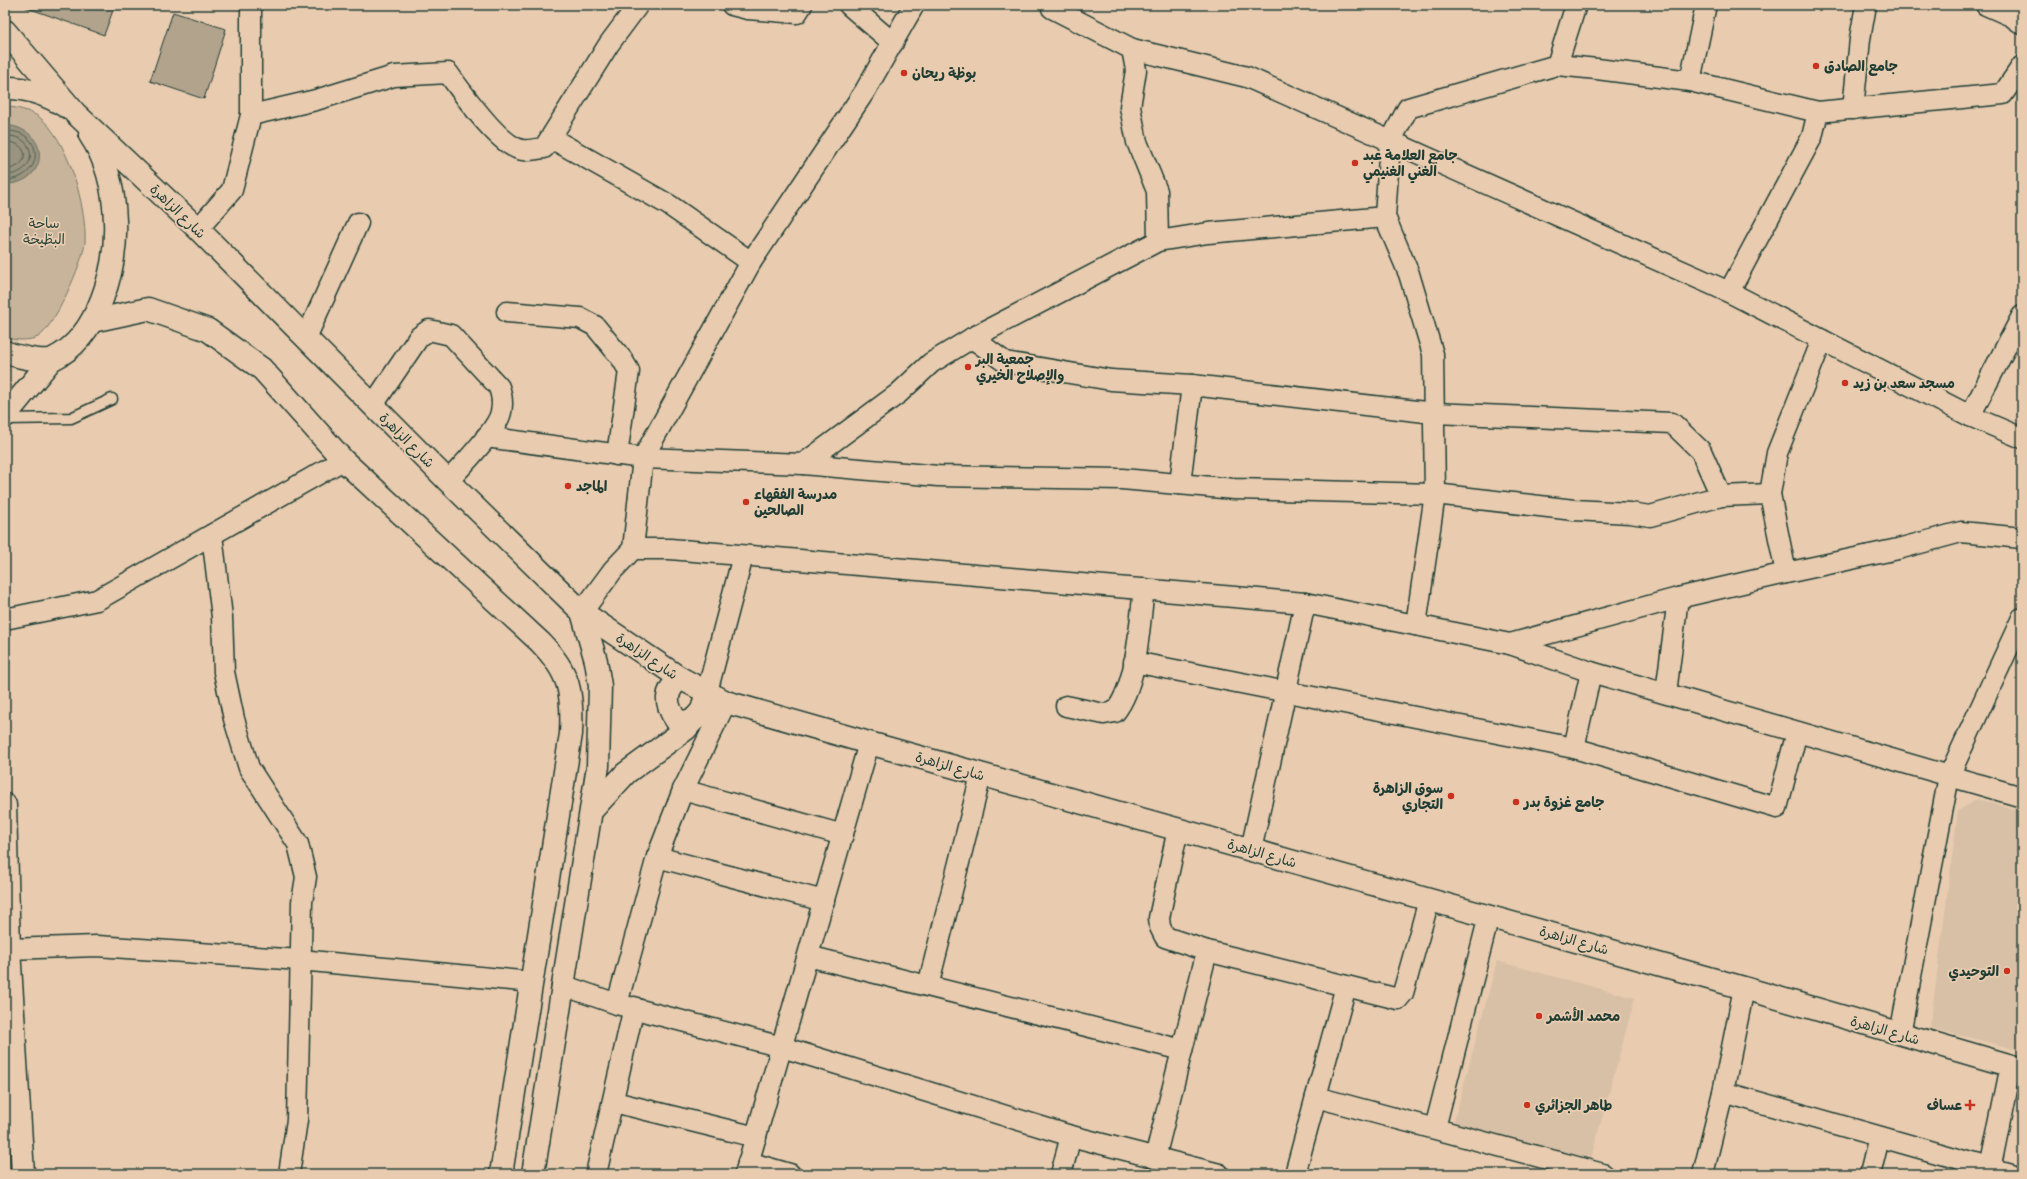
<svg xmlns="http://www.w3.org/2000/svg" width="2027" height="1179" viewBox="0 0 2027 1179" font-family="Pangolin,'Playpen Sans Arabic',sans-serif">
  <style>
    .built { fill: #d8c0a6 }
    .green { fill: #c8b49b; stroke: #747868 }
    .water { fill: #99937f; stroke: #687161 }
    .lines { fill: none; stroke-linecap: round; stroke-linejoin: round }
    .shore { stroke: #505f52; stroke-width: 1 }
    .building { fill: #b2a38d; stroke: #1f3d34 }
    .service-casing { stroke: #1f3d34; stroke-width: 13 }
    .minor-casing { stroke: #1f3d34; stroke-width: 23 }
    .primary-casing { stroke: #1f3d34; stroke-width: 25 }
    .service { stroke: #e9ccb0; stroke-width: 10 }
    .minor { stroke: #e9ccb0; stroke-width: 20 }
    .primary { stroke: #e9ccb0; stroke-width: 22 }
    .poi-dot { fill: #c8321e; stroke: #e9ccb0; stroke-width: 1.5 }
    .labels { text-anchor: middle; stroke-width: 3.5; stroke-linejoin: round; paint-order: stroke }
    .poi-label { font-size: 14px; font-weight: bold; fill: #1f3d34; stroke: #e9ccb0; text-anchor: start }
    .street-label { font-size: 14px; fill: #1f3d34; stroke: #e9ccb0 }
    .park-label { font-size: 14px; fill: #274339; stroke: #e9ccb0 }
  </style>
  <rect width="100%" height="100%" fill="#e9ccb0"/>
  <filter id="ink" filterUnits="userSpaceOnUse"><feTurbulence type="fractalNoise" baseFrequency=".025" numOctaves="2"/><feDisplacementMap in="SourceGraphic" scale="8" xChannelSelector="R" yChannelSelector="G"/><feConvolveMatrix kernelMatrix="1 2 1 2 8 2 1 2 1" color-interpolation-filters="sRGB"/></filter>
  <g filter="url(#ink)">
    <g class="built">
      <path d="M1977,799L2022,811V1051L1930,1028L1958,811Z"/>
      <path d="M1497,961L1635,998L1589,1166L1452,1128Z"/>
    </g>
    <path class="green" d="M5,106C17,108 29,110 39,117C68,138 87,208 85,243C83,262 54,328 38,337C29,341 14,341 5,337Z"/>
    <path class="water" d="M12,126C53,135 46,185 5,184V127Z"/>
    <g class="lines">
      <g class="shore">
        <path d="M5,131C45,129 46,179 5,180"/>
        <path d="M5,136C39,134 39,175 5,175"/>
        <path d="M5,142C31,141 31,169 5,169"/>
      </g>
    </g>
    <g class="building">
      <path d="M26,5H115L104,35L25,7Z"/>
      <path d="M173,12L226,29L204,99L150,81Z"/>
    </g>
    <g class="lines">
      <defs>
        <path id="service" d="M5,419L71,418L112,399"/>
        <g id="minor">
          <path d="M732,5L748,9L797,13L802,5"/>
          <path d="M849,5L893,43"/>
          <path d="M1052,5V8L1132,49L1136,70L1130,107L1137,142L1157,191L1158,241"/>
          <path d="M1986,5L2011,16L2022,24"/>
          <path d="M1132,49L1247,77L1729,292L1970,416"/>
          <path d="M1557,65L1597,69L1690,81L1818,112L2003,94L2022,66"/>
          <path d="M1690,81L1706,5"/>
          <path d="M1853,109L1860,39L1866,5"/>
          <path d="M251,115L316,100L394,76L448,73C462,92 499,146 522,150C528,151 537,149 544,148L609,44L638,5"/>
          <path d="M551,138L669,205L751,262"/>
          <path d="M198,229L232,190L251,115V5"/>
          <path d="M1729,292L1812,137L1818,112"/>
          <path d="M507,312L580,318L595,326L622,359L629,371L617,455"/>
          <path d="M2022,316L1970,416L2022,438"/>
          <path d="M306,338L358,223"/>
          <path d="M972,338L1005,362L1111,380L1192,385L1434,413L1672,423L1701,451L1721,496"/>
          <path d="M373,405L419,337L429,330L451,335L499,387C502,396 503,404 501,412C498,429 461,467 448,481"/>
          <path d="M486,437L643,458L803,464L938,476L1122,479L1234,489L1435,494L1574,510L1630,513L1650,516L1721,496L1770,494"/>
          <path d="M803,464L899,393L931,363L972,338L1158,241L1208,233L1385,217"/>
          <path d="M1180,484L1192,385"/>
          <path d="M212,535L222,617L224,672L234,719L249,768L298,844L306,877L302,902L297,1120L289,1174"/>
          <path d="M633,549L643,458L751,262L865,91L914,5"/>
          <path d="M1786,573L1770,494L1777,453L1822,340"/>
          <path d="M582,612L613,570L633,549H670L1305,603L1510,644L1591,672L2022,797"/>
          <path d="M5,619L97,600L343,460"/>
          <path d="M1416,625L1435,494L1433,354L1409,274L1385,217L1390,142L1408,108L1557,65L1576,5"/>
          <path d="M1510,644L1678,598L1786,573L1898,549L1961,532L2022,538"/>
          <path d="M1134,662L1574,748L1777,808L1797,732"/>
          <path d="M707,692L743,556"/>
          <path d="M1666,693L1678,598"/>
          <path d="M1066,706L1104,714L1115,712C1138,683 1139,626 1144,589"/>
          <path d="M1574,748L1591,672"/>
          <path d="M683,790L843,835"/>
          <path d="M1178,829L1159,918L1160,927L1165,937L1207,951L1398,999L1403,993L1429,900"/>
          <path d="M1251,850L1305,603"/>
          <path d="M657,857L824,901"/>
          <path d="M9,949L97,946L300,960L532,982"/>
          <path d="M808,956L1182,1050"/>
          <path d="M562,985L617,1004L782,1047L1071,1136L1219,1174"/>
          <path d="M928,986L981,775"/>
          <path d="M617,1004L657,857L683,790L726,702"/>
          <path d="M1900,1034L1949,776L2022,618"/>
          <path d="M1723,1092L2011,1174"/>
          <path d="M1316,1097L1603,1174"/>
          <path d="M614,1102L756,1137"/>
          <path d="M1435,1128L1489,916"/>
          <path d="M1155,1158L1207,951"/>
          <path d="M748,1162L790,1174"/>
          <path d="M596,1174L634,1007"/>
          <path d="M745,1174L869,743"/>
          <path d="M1061,1174L1071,1136"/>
          <path d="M1295,1174L1346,986"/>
          <path d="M1703,1174L1723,1092L1744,988"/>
          <path d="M1870,1174L1879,1137"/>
          <path d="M1989,1174L2011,1065"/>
        </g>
        <g id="primary">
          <path d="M5,31L75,113L198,229L448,481L582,612L680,678L726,702L869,743L1744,988L2022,1069"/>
          <path d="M5,88C25,87 48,95 65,106"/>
          <path d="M92,321L148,309L208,330L262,369L343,460L540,642C570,673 573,692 571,734L501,1174"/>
          <path d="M5,352C15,356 43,363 53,359C99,337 117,267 115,221C114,191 107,160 90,135"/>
          <path d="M5,416L51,360"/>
          <path d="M680,678C664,692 665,704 676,720L684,722L695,719"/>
          <path d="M5,805L9,949L23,1174"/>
          <path d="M592,810L626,773L686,729L702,710L707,692"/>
          <path d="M533,1174L598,766L600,686L596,661L582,612"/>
        </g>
      </defs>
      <use href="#service" class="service-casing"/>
      <use href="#minor" class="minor-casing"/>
      <use href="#primary" class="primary-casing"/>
      <use href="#service" class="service"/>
      <use href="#minor" class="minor"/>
      <use href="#primary" class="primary"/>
    </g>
  </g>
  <g class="poi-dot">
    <circle cx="1816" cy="66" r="4"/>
    <circle cx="904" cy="73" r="4"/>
    <circle cx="1355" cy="163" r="4"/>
    <circle cx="968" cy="367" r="4"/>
    <circle cx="1845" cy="383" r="4"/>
    <circle cx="568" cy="486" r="4"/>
    <circle cx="746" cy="502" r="4"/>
    <circle cx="1451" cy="796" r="4"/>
    <circle cx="1516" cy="802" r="4"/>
    <circle cx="2007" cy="971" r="4"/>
    <circle cx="1539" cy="1016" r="4"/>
    <circle cx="1527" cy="1105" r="4"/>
    <path d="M1968 1099h4v4h4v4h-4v4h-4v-4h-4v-4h4z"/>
  </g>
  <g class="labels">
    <g class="poi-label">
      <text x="1824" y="71">جامع الصادق</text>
      <text x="912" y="78">بوظة ريحان</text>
      <text x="1363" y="160">جامع العلامة عبد<tspan x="1363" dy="16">الغني الغنيمي</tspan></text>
      <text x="976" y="364">جمعية البر<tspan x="976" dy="16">والإصلاح الخيري</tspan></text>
      <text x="1853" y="388">مسجد سعد بن زيد</text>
      <text x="576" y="491">الماجد</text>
      <text x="754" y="499">مدرسة الفقهاء<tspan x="754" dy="16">الصالحين</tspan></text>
      <text x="1443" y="793" text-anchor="end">سوق الزاهرة<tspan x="1443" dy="16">التجاري</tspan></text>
      <text x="1524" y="807">جامع غزوة بدر</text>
      <text x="1999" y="976" text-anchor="end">التوحيدي</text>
      <text x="1547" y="1021">محمد الأشمر</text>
      <text x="1535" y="1110">طاهر الجزائري</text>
      <text x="1962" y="1110" text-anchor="end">عساف</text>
    </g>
    <g class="street-label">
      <text transform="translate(178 211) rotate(44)" y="5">شارع الزاهرة</text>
      <text transform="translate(407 440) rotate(45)" y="5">شارع الزاهرة</text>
      <text transform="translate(647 656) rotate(34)" y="5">شارع الزاهرة</text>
      <text transform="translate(950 766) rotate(16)" y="5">شارع الزاهرة</text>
      <text transform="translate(1262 853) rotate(16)" y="5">شارع الزاهرة</text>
      <text transform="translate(1574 940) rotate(16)" y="5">شارع الزاهرة</text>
      <text transform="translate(1885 1030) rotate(16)" y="5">شارع الزاهرة</text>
    </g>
    <g class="park-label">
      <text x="44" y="228">ساحة<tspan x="44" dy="16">البطّيخة</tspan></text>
    </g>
  </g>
  <rect width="2027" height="1179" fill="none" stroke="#e9ccb0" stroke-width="20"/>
  <rect x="10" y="10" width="2007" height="1159" fill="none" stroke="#1f3d34" stroke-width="1.5" filter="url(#ink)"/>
</svg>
